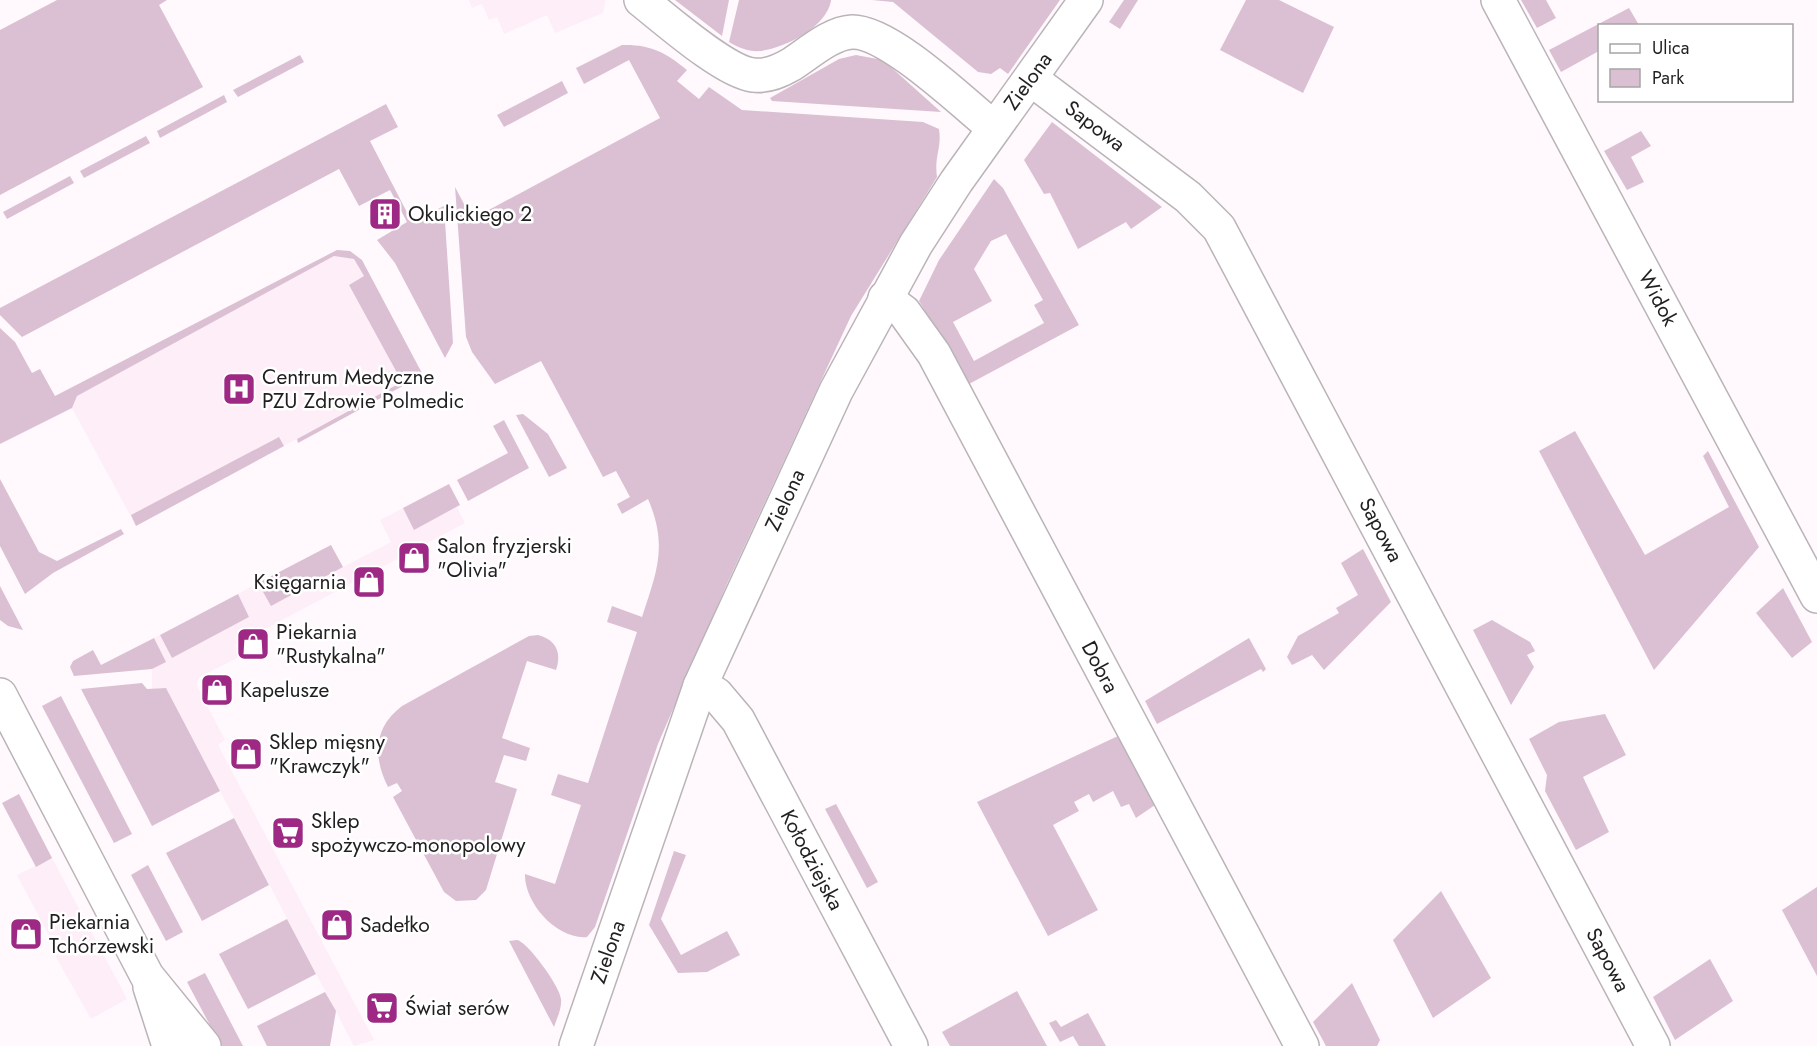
<svg xmlns="http://www.w3.org/2000/svg" width="1817" height="1046" viewBox="0 0 1817 1046" font-family="Jost,sans-serif">
  <style>
    .built { fill: #fdeef8 }
    .green { fill: #dbc0d3; fill-rule: evenodd }
    .lines { fill: none; stroke-linecap: round; stroke-linejoin: round }
    .minor-casing { stroke: #bab4b8; stroke-width: 36 }
    .major-casing { stroke: #bab4b8; stroke-width: 36 }
    .minor { stroke: #fff; stroke-width: 33 }
    .major { stroke: #fff; stroke-width: 33 }
    .labels { text-anchor: middle; stroke-width: 5; stroke-linejoin: round; paint-order: stroke }
    .street-label { font-size: 21px; fill: #211f20; stroke: #fff }
    .poi-label { font-size: 21px; fill: #211f20; stroke: #fff; text-anchor: start }
  </style>
  <rect width="100%" height="100%" fill="#fff9fd"/>
  <g class="built">
    <path d="M469,0H605V3L603,13L555,33L547,15L504,34L497,17L489,20L482,4L472,8Z"/>
    <path d="M334,256L354,259L364,276L349,285L402,382L136,526L72,408L76,396Z"/>
    <path d="M457,507L465,523L235,645L241,656L198,678L197,686L225,740L218,745L374,1040L354,1046L166,688L152,689V669L165,661L154,638L160,635L172,658L249,617L238,594L247,589L258,583L271,605L391,542L380,520L403,508L415,529Z"/>
    <path d="M52,858L127,999L91,1019L52,950L55,947L17,875Z"/>
  </g>
  <g class="green">
    <path d="M57,0H167L159,5L203,87L0,195V30Z"/>
    <path d="M675,0H729L722,36Z"/>
    <path d="M739,0H831V1C826,27 787,47 761,51C749,52 739,48 729,42Z"/>
    <path d="M872,0H1060L1008,74L1000,68L991,74L978,72L893,2Z"/>
    <path d="M1124,0H1138L1120,29L1109,22Z"/>
    <path d="M1246,0H1279L1334,27L1303,93L1220,50Z"/>
    <path d="M1521,0H1546L1556,18L1537,28Z"/>
    <path d="M1629,8L1639,25L1600,26L1599,51L1561,72L1549,50Z"/>
    <path d="M622,45C649,44 666,52 687,70L677,81L699,99L709,87L742,110L923,122L939,129C942,148 934,156 937,177L851,316L726,586L658,744L595,927L587,937C557,940 524,903 525,874L555,884L581,805L551,795L558,774L588,783L637,632L607,622L612,606L642,617C657,571 668,546 648,499L622,514L617,504L630,497L616,471L603,477L541,361L495,384L472,352L466,337L455,187L472,219L660,118L629,60L584,84L576,68Z"/>
    <path d="M300,55L304,62L238,97L233,90Z"/>
    <path d="M856,55L883,60L941,112L772,101L770,98L839,59Z"/>
    <path d="M562,81L568,93L504,127L497,115Z"/>
    <path d="M224,95L227,102L160,138L157,131Z"/>
    <path d="M386,104L398,127L370,141L412,222L444,206L453,343L445,358L395,263L377,240L407,222L390,190L359,206L339,169L22,337L0,315V308Z"/>
    <path d="M1052,122L1162,207L1131,229L1126,222L1078,249L1050,193L1044,194L1024,160Z"/>
    <path d="M1641,131L1651,146L1631,157L1644,182L1627,190L1604,151Z"/>
    <path d="M146,136L150,143L84,178L80,171Z"/>
    <path d="M70,176L74,183L7,219L3,212Z"/>
    <path d="M994,179L1003,188L1079,325L969,384L919,301L939,260ZM1006,234L1043,300L1034,305L1044,323L974,361L953,322L992,301L974,269L991,241Z"/>
    <path d="M337,250L350,251L362,260L423,375L298,443L297,439L402,382L349,285L364,276L354,259L334,256L77,396L72,408L0,444V328L15,342L32,373L40,369L55,396Z"/>
    <path d="M523,414L548,434L567,468L549,477L516,415Z"/>
    <path d="M504,420L529,468L468,501L457,480L508,453L493,426Z"/>
    <path d="M1575,431L1645,555L1729,507L1703,456L1708,451L1759,547L1654,670L1539,451Z"/>
    <path d="M279,437L284,446L136,526L131,515Z"/>
    <path d="M0,479L39,552L57,561L121,529L124,534L53,573L25,594L0,546Z"/>
    <path d="M449,484L460,505L414,530L403,508Z"/>
    <path d="M331,545L343,567L271,606L258,583Z"/>
    <path d="M1363,549L1391,602L1324,670L1312,655L1292,665L1287,657L1298,636L1339,613L1336,608L1358,595L1341,563Z"/>
    <path d="M0,586L23,630L8,626L0,620Z"/>
    <path d="M1783,588L1812,642L1792,658L1756,613Z"/>
    <path d="M238,594L249,617L172,658L160,635Z"/>
    <path d="M1492,620L1530,642L1535,651L1527,655L1534,667L1511,705L1473,630Z"/>
    <path d="M538,635C556,640 562,652 556,670L527,661L502,738L530,748L526,761L504,755L495,782L517,789L486,890L476,900L456,901L444,892L393,797L402,791L397,783L388,787C373,757 373,728 402,706L529,636Z"/>
    <path d="M154,638L166,662L152,669L74,676L70,667L73,661L93,650L101,665Z"/>
    <path d="M1249,638L1266,669L1263,672L1261,669L1157,724L1145,701Z"/>
    <path d="M142,683L147,689L166,688L220,791L152,826L81,689Z"/>
    <path d="M61,696L132,834L114,843L42,706Z"/>
    <path d="M1605,714L1626,755L1583,777L1609,832L1576,850L1545,791L1547,775L1529,739L1559,722Z"/>
    <path d="M1118,736L1155,805L1136,818L1129,804L1121,807L1113,791L1093,802L1089,794L1074,802L1079,811L1053,825L1098,910L1048,936L977,802Z"/>
    <path d="M19,794L52,858L36,867L2,803Z"/>
    <path d="M836,804L878,882L867,888L825,809Z"/>
    <path d="M234,818L269,885L202,921L166,853Z"/>
    <path d="M674,851L686,855L661,919L681,955L727,931L740,955L707,972L678,973L649,925Z"/>
    <path d="M148,865L183,932L166,941L131,875Z"/>
    <path d="M1817,887V976L1782,910Z"/>
    <path d="M1441,891L1491,978L1433,1018L1393,940Z"/>
    <path d="M287,919L316,974L248,1009L219,954Z"/>
    <path d="M517,940C528,942 561,988 561,999C562,1008 557,1018 554,1027L509,941Z"/>
    <path d="M1710,959L1733,1001L1675,1040L1653,997Z"/>
    <path d="M205,973L243,1046H221L187,982Z"/>
    <path d="M1352,983L1380,1040L1377,1046H1326L1313,1022Z"/>
    <path d="M1017,991L1047,1046H950L942,1032Z"/>
    <path d="M325,992L336,1011L330,1046H267L257,1026Z"/>
    <path d="M1088,1013L1106,1046H1079L1073,1036L1060,1042L1049,1023L1056,1020L1061,1027Z"/>
  </g>
  <g class="lines">
    <defs>
      <g id="minor">
        <path d="M641,0C665,19 725,72 753,75C767,77 780,71 792,64C809,53 831,33 852,32C889,31 964,104 994,128"/>
        <path d="M1498,0L1817,596"/>
        <path d="M1031,79L1188,197L1219,228L1653,1046"/>
        <path d="M885,298L904,312L934,354L1302,1046"/>
        <path d="M700,686L716,694L738,720L911,1046"/>
        <path d="M576,1046L700,686L836,391L916,244L956,182L1086,0"/>
      </g>
      <g id="major">
        <path d="M0,695L147,976L204,1046"/>
        <path d="M150,987L169,1046"/>
      </g>
    </defs>
    <use href="#minor" class="minor-casing"/>
    <use href="#major" class="major-casing"/>
    <use href="#minor" class="minor"/>
    <use href="#major" class="major"/>
  </g>
  <defs>
    <symbol id="building-square" viewBox="-11 -11 22 22"><rect x="-9" y="-9" width="18" height="18" rx="4" fill="#9d2985" stroke="#fff"/><path d="M-4-6H4V6H1V3H-1V6H-4ZM-2.5-4.3h1.7v1.8h-1.7ZM.8-4.3h1.7v1.8H.8ZM-2.5-1h1.7V.8h-1.7ZM.8-1h1.7V.8H.8Z" fill="#fff"/></symbol>
    <symbol id="hospital-square" viewBox="-11 -11 22 22"><rect x="-9" y="-9" width="18" height="18" rx="4" fill="#9d2985" stroke="#fff"/><path d="M-5-5h3v3.5h4V-5h3V5h-3V1.5h-4V5h-3Z" fill="#fff"/></symbol>
    <symbol id="shop-square" viewBox="-11 -11 22 22"><rect x="-9" y="-9" width="18" height="18" rx="4" fill="#9d2985" stroke="#fff"/><path d="M-5-2.5h2.3a2.7 3.5 0 0 1 5.4 0H5L5.5 6h-11ZM-1.5-2.5h3a1.5 2.3 0 0 0-3 0Z" fill="#fff"/></symbol>
    <symbol id="supermarket-square" viewBox="-11 -11 22 22"><rect x="-9" y="-9" width="18" height="18" rx="4" fill="#9d2985" stroke="#fff"/><path d="M-6-5.5h2.5l.6 2H6L4.5 2H-2.5L-4.4-4H-6ZM-1.5 3.2a1.3 1.3 0 1 0 .1 0ZM3 3.2a1.3 1.3 0 1 0 .1 0Z" fill="#fff"/></symbol>
  </defs>
  <g fill-rule="evenodd">
    <use href="#building-square" x="366" y="195" width="38" height="38"/>
    <use href="#hospital-square" x="220" y="370" width="38" height="38"/>
    <use href="#shop-square" x="395" y="539" width="38" height="38"/>
    <use href="#shop-square" x="350" y="563" width="38" height="38"/>
    <use href="#shop-square" x="234" y="625" width="38" height="38"/>
    <use href="#shop-square" x="198" y="671" width="38" height="38"/>
    <use href="#shop-square" x="227" y="735" width="38" height="38"/>
    <use href="#supermarket-square" x="269" y="814" width="38" height="38"/>
    <use href="#shop-square" x="318" y="906" width="38" height="38"/>
    <use href="#shop-square" x="7" y="915" width="38" height="38"/>
    <use href="#supermarket-square" x="363" y="989" width="38" height="38"/>
  </g>
  <g class="labels">
    <g class="street-label">
      <text transform="translate(1028 81) rotate(-54)" y="7">Zielona</text>
      <text transform="translate(1095 126) rotate(37)" y="7">Sapowa</text>
      <text transform="translate(1658 298) rotate(62)" y="7">Widok</text>
      <text transform="translate(785 500) rotate(-65)" y="7">Zielona</text>
      <text transform="translate(1381 530) rotate(62)" y="7">Sapowa</text>
      <text transform="translate(1100 667) rotate(62)" y="7">Dobra</text>
      <text transform="translate(812 860) rotate(62)" y="7">Kołodziejska</text>
      <text transform="translate(608 952) rotate(-71)" y="7">Zielona</text>
      <text transform="translate(1608 960) rotate(62)" y="7">Sapowa</text>
    </g>
    <g class="poi-label">
      <text x="408" y="221">Okulickiego 2</text>
      <text x="262" y="384">Centrum Medyczne<tspan x="262" dy="24">PZU Zdrowie Polmedic</tspan></text>
      <text x="437" y="553">Salon fryzjerski<tspan x="437" dy="24">"Olivia"</tspan></text>
      <text x="346" y="589" text-anchor="end">Księgarnia</text>
      <text x="276" y="639">Piekarnia<tspan x="276" dy="24">"Rustykalna"</tspan></text>
      <text x="240" y="697">Kapelusze</text>
      <text x="269" y="749">Sklep mięsny<tspan x="269" dy="24">"Krawczyk"</tspan></text>
      <text x="311" y="828">Sklep<tspan x="311" dy="24">spożywczo-monopolowy</tspan></text>
      <text x="49" y="929">Piekarnia<tspan x="49" dy="24">Tchórzewski</tspan></text>
      <text x="360" y="932">Sadełko</text>
      <text x="405" y="1015">Świat serów</text>
    </g>
  </g>
  <rect x="1598" y="24" width="195" height="78" fill="#ffffff" stroke="#a6a5a6" stroke-width="1.5"/>
  <rect x="1610" y="44" width="30" height="9" fill="#ffffff" stroke="#a6a5a6" stroke-width="1.5"/>
  <text x="1652" y="54" font-size="18" fill="#211f20">Ulica</text>
  <rect x="1610" y="69" width="30" height="18" fill="#dbc0d3" stroke="#a6a5a6" stroke-width="1.5"/>
  <text x="1652" y="84" font-size="18" fill="#211f20">Park</text>
</svg>
